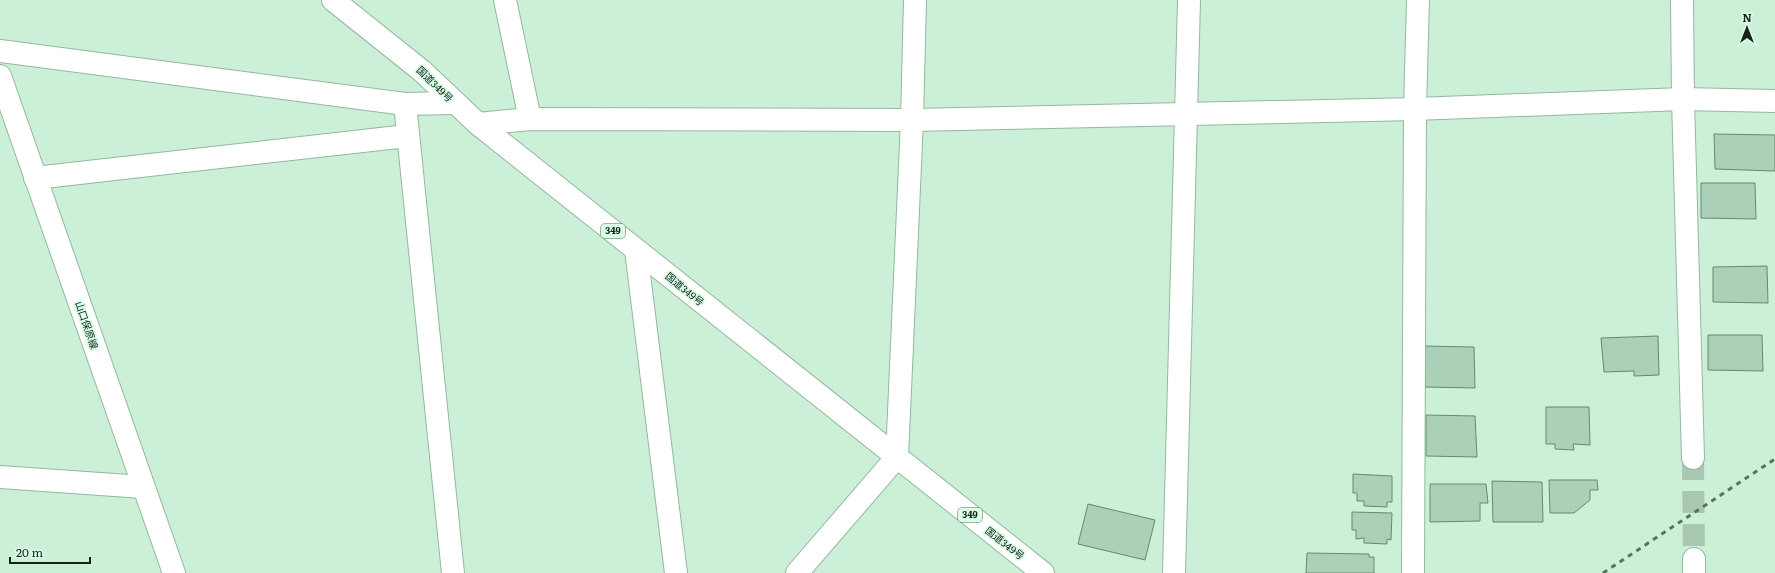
<svg xmlns="http://www.w3.org/2000/svg" width="1775" height="573" viewBox="0 0 1775 573" font-family="Literata,'Noto Sans JP',serif">
  <style>
    .building { fill: #abcfb7; stroke: #668872 }
    .lines { fill: none; stroke-linecap: round; stroke-linejoin: round }
    .street-tunnel { stroke: #a7c7b1; stroke-width: 22; stroke-dasharray: 22 11; stroke-linecap: butt }
    .street-casing { stroke: #94b7a0; stroke-width: 24 }
    .secondary-casing { stroke: #94b7a0; stroke-width: 24 }
    .highway-casing { stroke: #94b7a0; stroke-width: 24 }
    .street { stroke: #fff; stroke-width: 22 }
    .secondary { stroke: #fff; stroke-width: 22 }
    .highway { stroke: #fff; stroke-width: 22 }
    .rail { stroke: #5b7162; stroke-width: 3; stroke-dasharray: 5 5; stroke-linecap: butt }
    .labels { text-anchor: middle; stroke-width: 3.5; stroke-linejoin: round; paint-order: stroke }
    .shield { fill: #d9fde5; stroke: #506456; stroke-width: 1 }
    .shield-label { font-size: 9px; font-weight: bold; fill: #152219 }
    .street-label { font-size: 10px; fill: #152219; stroke: #d9fde5 }
  </style>
  <rect width="100%" height="100%" fill="#cbf0d7"/>
  <g class="building">
    <path d="M1714,134L1775,135V171L1715,169Z"/>
    <path d="M1701,183H1755L1756,219L1701,218Z"/>
    <path d="M1767,266L1768,303L1713,302V267Z"/>
    <path d="M1708,335H1762L1763,371L1708,370Z"/>
    <path d="M1658,336L1659,375L1634,376V371L1604,372L1601,338Z"/>
    <path d="M1424,346L1474,347L1475,388L1425,387Z"/>
    <path d="M1546,407H1589L1590,445L1573,444L1574,450L1555,449V444H1546Z"/>
    <path d="M1426,415L1475,416L1477,457L1426,456Z"/>
    <path d="M1353,474L1392,476V502H1387V507L1364,506V501H1357V493H1353Z"/>
    <path d="M1549,480H1597L1598,490H1590V500L1574,513H1550Z"/>
    <path d="M1492,481L1542,482L1543,522H1493Z"/>
    <path d="M1430,484H1486L1488,503H1480V521L1430,522Z"/>
    <path d="M1088,504L1155,520L1145,560L1078,544Z"/>
    <path d="M1352,512L1392,513L1391,540L1387,539V544L1364,543V538L1356,539V530H1352Z"/>
    <path d="M1307,553L1369,554V557H1374V573H1306Z"/>
  </g>
  <g class="lines">
    <path class="street-tunnel" d="M1693,458L1694,559"/>
    <defs>
      <g id="street">
        <path d="M505,0L530,119"/>
        <path d="M1682,0L1683,99L1693,458"/>
        <path d="M0,51L405,104L453,103"/>
        <path d="M405,104L453,573"/>
        <path d="M478,124L530,119L912,120L1415,109L1683,99L1775,101"/>
        <path d="M35,178L407,136"/>
        <path d="M636,250L676,573"/>
        <path d="M0,477L143,487"/>
        <path d="M1174,573L1189,0"/>
        <path d="M1413,573L1415,109L1418,0"/>
        <path d="M1694,573V559"/>
      </g>
      <g id="secondary">
        <path d="M0,76L174,573"/>
        <path d="M797,573L897,457L912,120L915,0"/>
      </g>
      <path id="highway" d="M333,0L422,71L478,124L1043,573"/>
    </defs>
    <use href="#street" class="street-casing"/>
    <use href="#secondary" class="secondary-casing"/>
    <use href="#highway" class="highway-casing"/>
    <use href="#street" class="street"/>
    <use href="#secondary" class="secondary"/>
    <use href="#highway" class="highway"/>
    <path class="rail" d="M1603,573L1775,459"/>
  </g>
  <g class="labels">
    <g class="shield">
      <rect x="601" y="224" width="24" height="14" rx="3"/>
      <rect x="958" y="508" width="24" height="14" rx="3"/>
    </g>
    <g class="shield-label">
      <text x="613" y="234">349</text>
      <text x="970" y="518">349</text>
    </g>
    <g class="street-label">
      <text transform="translate(435 84) rotate(44)" y="4">国道349号</text>
      <text transform="translate(685 289) rotate(39)" y="4">国道349号</text>
      <text transform="translate(87 325) rotate(71)" y="4">山口保原線</text>
      <text transform="translate(1005 543) rotate(38)" y="4">国道349号</text>
    </g>
  </g>
  <g transform="translate(1747 28)" stroke="#d9fde5" stroke-width="3" paint-order="stroke">
  <path d="M0-3L7 15L0 10L-7 15Z" fill="#152219"/>
  <text y="-6" font-size="11" font-weight="bold" text-anchor="middle" fill="#152219">N</text>
  </g>
  <path d="M10 557v6h80v-6" fill="none" stroke="#152219" stroke-width="2"/>
  <text x="16" y="557" font-size="12" fill="#152219" stroke="#d9fde5" stroke-width="3" paint-order="stroke">20 m</text>
</svg>
